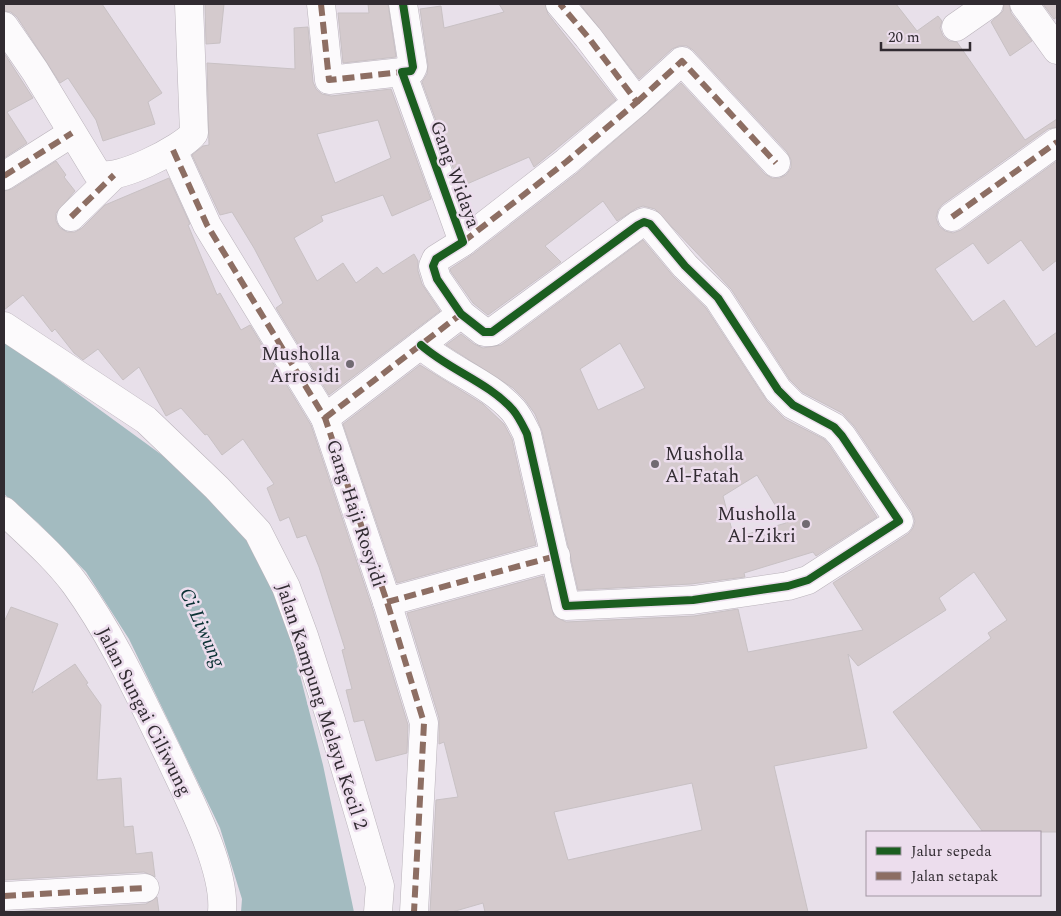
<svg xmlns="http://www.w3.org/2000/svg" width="1061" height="916" viewBox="0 0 1061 916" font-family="Spectral,serif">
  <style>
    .water { fill: #a3bbc0 }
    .building { fill: #d4cacd; stroke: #c8c1c4; fill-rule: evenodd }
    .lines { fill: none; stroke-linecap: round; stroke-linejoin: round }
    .minor-casing { stroke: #bab3bb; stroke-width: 29 }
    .minor { stroke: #fcfafc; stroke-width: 28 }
    .quiet { stroke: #8d6e63; stroke-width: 6; stroke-dasharray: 12 6; stroke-linecap: butt }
    .cycleway-casing { stroke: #ecdded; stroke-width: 11 }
    .cycleway { stroke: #1b5e20; stroke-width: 8 }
    .poi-dot { fill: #716a72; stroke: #ecdded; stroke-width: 2 }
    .labels { text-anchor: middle; stroke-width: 5; stroke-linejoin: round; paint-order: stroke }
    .street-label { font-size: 19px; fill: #312b31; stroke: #ecdded }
    .poi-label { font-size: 19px; fill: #312b31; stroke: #ecdded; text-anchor: end }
    .water-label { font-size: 20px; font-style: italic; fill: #0a3134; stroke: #ecdded }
  </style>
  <rect width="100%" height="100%" fill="#e8e0ea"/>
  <path class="water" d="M4,340L199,482L242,524L278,589L323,765L354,912H241L242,899L220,828L129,639L86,572L38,523L4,494Z"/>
  <g class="building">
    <path d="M4,4H102L162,93L148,102L155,124L103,141L96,120L68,78L60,83L17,17L11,12L4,11Z"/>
    <path d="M205,4H224L220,43L206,44Z"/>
    <path d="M368,4H388L396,57L343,63L338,13H369Z"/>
    <path d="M499,4H545L548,14L616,100L534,167L529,157L460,187L422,82L427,74L428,65L420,9L441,6L444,28L504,12Z"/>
    <path d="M580,4H896L917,31L938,16L942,21L940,28L943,36L949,41L957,42L1025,140L1057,119V127L1048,129L943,204L938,210L936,218L939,226L945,231L953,233L961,230L1057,161V260L1043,271L1021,240L988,264L973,243L935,269L973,322L1004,300L1036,347L1057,332V832H983L893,712L991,638L988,633L1007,620L974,572L939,598L946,610L858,666L848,654L867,748L774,766L808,912H485L483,903L452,912H430L436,800L458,797L444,742L439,744V718L407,613L543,576L554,616L566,622L694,616L738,609L748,652L863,630L833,583L908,534L913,528L915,521L912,512L854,426L842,413L802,392L790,380L731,289L655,209L643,206L637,208L617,221L603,201L545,246L561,262L488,315L473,303L451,272L450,269L473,254L576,174L681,83L765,174L772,178H780L786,175L791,168V160L787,152L693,50L687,46H679L672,49L639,79ZM692,783L702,830L568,860L554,812Z"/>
    <path d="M1004,4H1009L1011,13L1032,41L1010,56L991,22L1003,11Z"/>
    <path d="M1043,4H1057V17L1054,19Z"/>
    <path d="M308,27L313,82L316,89L322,94L331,96L391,89L431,199L392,216L383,195L321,216L323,221L294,238L317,281L343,263L356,283L377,267L383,274L414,254L418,261V271L422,284L440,311L329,395L276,308L283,303L254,248L232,212L220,215L192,155L203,146L209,145L207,63L295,69L294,28ZM378,120L391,158L335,183L317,134Z"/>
    <path d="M4,53L33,98L7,112L27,143L4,158Z"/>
    <path d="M56,161L66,175L64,177L75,191L56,213V221L60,228L67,232H75L82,228L105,205L169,178L190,224L188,225L217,295L220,293L241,330L250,325L311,425L372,607L408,725L407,753L376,761L364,720L354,722L346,690L352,689L342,650L345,649L319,567L306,535L297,538L289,517L280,521L267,488L274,484L243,439L222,455L207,434L205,435L181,408L166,416L139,367L123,380L98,349L83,360L74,353L55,329L52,332L23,295L4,310V191L12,189Z"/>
    <path d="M643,240L674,277L706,308L767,401L785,419L824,439L830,446L877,517L816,556L813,552L744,573L745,577L691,584L578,590L542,431L535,414L525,400L513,388L446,345L461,334L474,344L483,348L501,345ZM620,343L645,388L598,410L580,369ZM757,475L786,523L734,538L723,496Z"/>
    <path d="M420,365L483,404L504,424L512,439L536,545L397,583L343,424Z"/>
    <path d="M11,607L58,624L32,693L75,664L88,683L86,684L101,705L97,780L121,778L124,827L133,826L136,854L152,852L155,877L144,872L4,880V622Z"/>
    <path d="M157,897L159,912H6L146,904Z"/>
  </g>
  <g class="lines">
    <defs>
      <g id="minor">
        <path d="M321,4L329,80L402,72"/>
        <path d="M403,4L413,67L411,71L402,72L463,242L436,259L433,266L437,279L461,314L484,332H492L638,225L644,222L650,224L685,266L718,298L778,390L793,405L834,427L842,436L899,521L808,580L788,586L693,600L566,606L527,434C523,426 519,417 513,410C488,382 449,370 421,345"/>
        <path d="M1024,4L1057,50"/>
        <path d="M4,26L35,71L97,173C111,185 184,148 194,133L189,4"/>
        <path d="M956,27L989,4"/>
        <path d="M637,102L682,61L776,163"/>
        <path d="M173,150L207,225L325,418L387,602L424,723L414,912"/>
        <path d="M4,176L72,133"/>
        <path d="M71,217L114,175"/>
        <path d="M952,217L1057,142"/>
        <path d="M463,242L566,162L637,102L588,37L560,4"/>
        <path d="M4,326L146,420L217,488L258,532L286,587L304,636L331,720L380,886L378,912"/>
        <path d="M325,418L461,314"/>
        <path d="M4,511C28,534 55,557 75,584C114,638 140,697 169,756C188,797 226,868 222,912"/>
        <path d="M387,602L556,556"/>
        <path d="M4,896L145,888"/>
      </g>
    </defs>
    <use href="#minor" class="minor-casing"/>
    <use href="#minor" class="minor"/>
    <g class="quiet">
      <path d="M321,4L329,80L402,72"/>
      <path d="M637,102L682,61L776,163"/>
      <path d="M173,150L207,225L325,418L387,602L424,723L414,912"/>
      <path d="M4,176L72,133"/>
      <path d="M71,217L114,175"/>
      <path d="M952,217L1057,142"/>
      <path d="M463,242L566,162L637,102L588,37L560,4"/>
      <path d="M325,418L461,314"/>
      <path d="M387,602L556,556"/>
      <path d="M4,896L145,888"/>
    </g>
    <defs>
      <path id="cycleway" d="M403,4L413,67L411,71L402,72L463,242L436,259L433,266L437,279L461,314L484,332H492L638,225L644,222L650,224L685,266L718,298L778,390L793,405L834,427L842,436L899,521L808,580L788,586L693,600L566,606L527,434C523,426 519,417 513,410C488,382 449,370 421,345"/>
    </defs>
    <use href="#cycleway" class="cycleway-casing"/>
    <use href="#cycleway" class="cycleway"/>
  </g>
  <g class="poi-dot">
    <circle cx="350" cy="364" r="5"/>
    <circle cx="655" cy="464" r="5"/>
    <circle cx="806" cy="524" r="5"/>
  </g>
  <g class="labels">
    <g class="street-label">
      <text transform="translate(456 174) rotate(70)" y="7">Gang Widaya</text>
      <text transform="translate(357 513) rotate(72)" y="7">Gang Haji Rosyidi</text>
      <text transform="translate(323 706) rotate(72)" y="7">Jalan Kampung Melayu Kecil 2</text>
      <text transform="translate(145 711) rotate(63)" y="7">Jalan Sungai Ciliwung</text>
    </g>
    <g class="poi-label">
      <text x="340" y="360">Musholla<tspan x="340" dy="22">Arrosidi</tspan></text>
      <text x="665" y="460" text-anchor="start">Musholla<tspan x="665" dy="22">Al-Fatah</tspan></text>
      <text x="796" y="520">Musholla<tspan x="796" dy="22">Al-Zikri</tspan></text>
    </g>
    <g class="water-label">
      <text transform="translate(203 627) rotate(66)" y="7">Ci Liwung</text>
    </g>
  </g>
  <rect width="1061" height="916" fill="none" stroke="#312b31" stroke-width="10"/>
  <rect x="866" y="831" width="175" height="65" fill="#ecdded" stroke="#a196a2"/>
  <rect x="876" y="847" width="25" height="8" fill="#1b5e20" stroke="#a196a2"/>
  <text x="911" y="856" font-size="15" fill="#312b31">Jalur sepeda</text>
  <rect x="876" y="872" width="25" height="8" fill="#8d6e63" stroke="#a196a2"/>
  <text x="911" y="881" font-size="15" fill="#312b31">Jalan setapak</text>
  <path d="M881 42v8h89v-8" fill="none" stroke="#312b31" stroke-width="2.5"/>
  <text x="888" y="42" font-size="15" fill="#312b31" stroke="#ecdded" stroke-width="4" paint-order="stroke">20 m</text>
</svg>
